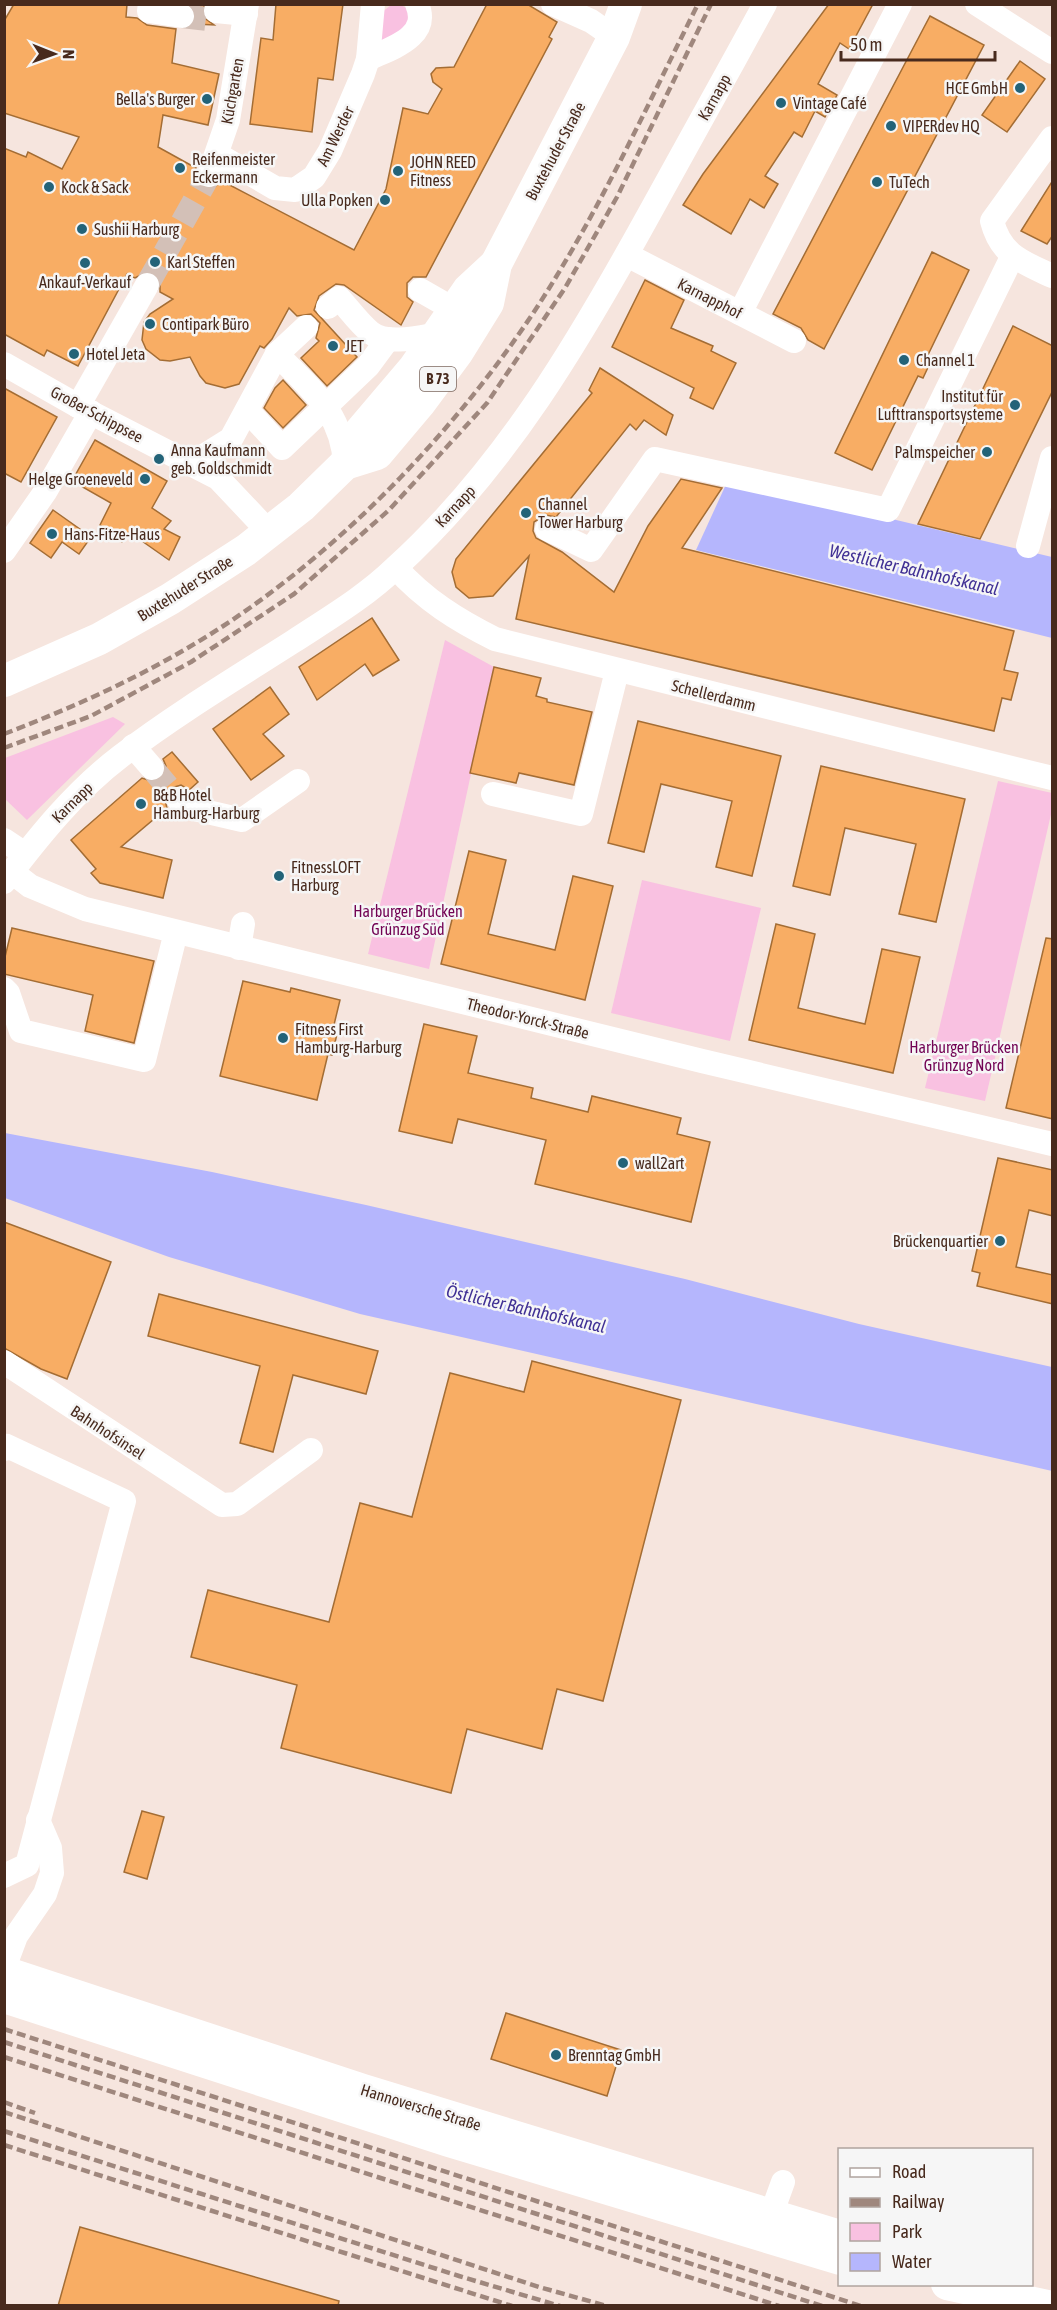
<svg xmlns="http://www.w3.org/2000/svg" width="1057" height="2310" viewBox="0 0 1057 2310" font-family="'Asap Condensed',sans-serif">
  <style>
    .green { fill: #f9c1e1 }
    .water { fill: #b5b6fd }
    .building { fill: #f8ad64; stroke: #a46d34; stroke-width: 1.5 }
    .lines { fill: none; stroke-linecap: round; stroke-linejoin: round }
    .minor-tunnel { stroke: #d3c0b7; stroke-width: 24; stroke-dasharray: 24 12; stroke-linecap: butt }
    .minor { stroke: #fff; stroke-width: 24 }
    .major { stroke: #fff; stroke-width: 32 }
    .rail { stroke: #9f877d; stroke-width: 4.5; stroke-dasharray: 9 4.5; stroke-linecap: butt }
    .poi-dot { fill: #236378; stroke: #f6f6f6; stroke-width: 2 }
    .labels { text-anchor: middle; stroke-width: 5; stroke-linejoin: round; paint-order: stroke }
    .shield { fill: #f6f6f6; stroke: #7c675e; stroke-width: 1.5 }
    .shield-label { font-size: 15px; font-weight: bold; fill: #482a1d }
    .poi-label { font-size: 16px; fill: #482a1d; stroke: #f6f6f6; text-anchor: start }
    .street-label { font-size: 16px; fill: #482a1d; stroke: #f6f6f6 }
    .park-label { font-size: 16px; fill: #720354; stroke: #f6f6f6 }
    .water-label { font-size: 18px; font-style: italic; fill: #413195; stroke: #f6f6f6 }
  </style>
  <rect width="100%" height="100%" fill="#f6e5de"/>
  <g class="green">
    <path d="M391,5H401L408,9L410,25L380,42L381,13Z"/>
    <path d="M445,640L494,667L429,969L368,954Z"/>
    <path d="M113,717L125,724L27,820L5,799V758Z"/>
    <path d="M998,781L1052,793V810L985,1101L925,1088Z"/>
    <path d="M642,880L761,908L730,1041L611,1013Z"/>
  </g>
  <g class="water">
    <path d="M728,480L1052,557V638L696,550Z"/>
    <path d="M5,1133L212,1172L366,1205L685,1279L859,1324L1052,1367V1471L360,1314L169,1257L5,1198Z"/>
  </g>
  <g class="building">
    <path d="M14,4H127L126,17L137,18L147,25L176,29L172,63L219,74L208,125L163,115L158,147L196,168L195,178L204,188L212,189L222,181L354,250L386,189L403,108L428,114L442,89L433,82L431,74L436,68L454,67L487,4H527L557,22L549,37L552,39L426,277H413L407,283V297L413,302L401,325L344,285L336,284L319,296L314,310L357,357L327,386L301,358L319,341L316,338L320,323L311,314L297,316L289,308L272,339L264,348L260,346L239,384L225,388L206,383L200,376L190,357L170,361L160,360L146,349L142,340L144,322L150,314L173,299L160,292V278L148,271L135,278L127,274L78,366L47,350L44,356L4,334V148L26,157L28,152L62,169L79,137L4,113V21Z"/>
    <path d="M190,4H204L203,17L214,25L194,24L195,11Z"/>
    <path d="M276,4H343L333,80L318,78L312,132L250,124L261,38L273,40Z"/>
    <path d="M829,4H873L849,49L840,43L818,84L837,95L825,117L815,111L802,137L794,132L765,176L778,184L764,208L750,199L731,234L683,205L703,174Z"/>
    <path d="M930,16L984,45L824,349L808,340L801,328L773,314Z"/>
    <path d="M1020,61L1045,79L1007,132L982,115Z"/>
    <path d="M1053,180V235L1047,244L1021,231Z"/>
    <path d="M932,252L969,270L926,359L931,361L923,378L918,376L872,470L835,453Z"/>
    <path d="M645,280L684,300L671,328L713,346L711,351L736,363L713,409L690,398L694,388L612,347Z"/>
    <path d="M1013,326L1053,346V390L980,539L918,524Z"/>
    <path d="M600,368L673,415L666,435L644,420L636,430L630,424L556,517L545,515L534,522L533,531L536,538L562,552L614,592L648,526L681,479L722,488L682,548L1014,631L1004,670L1018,673L1011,700L1002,698L994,731L516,619L529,556L493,596L469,598L456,587L452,572L456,559L592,393L589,390Z"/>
    <path d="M283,380L306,405L283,428L264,408L275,388Z"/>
    <path d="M4,388L57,417L21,482L4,473Z"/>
    <path d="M95,440L167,481L152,508L171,521L164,529L180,537L169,560L129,532L122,542L100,525L111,503L72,481Z"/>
    <path d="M53,510L91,537L79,554L62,542L51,558L30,543Z"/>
    <path d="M372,618L399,660L373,676L365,664L317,700L299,667Z"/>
    <path d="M494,667L541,678L536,696L547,699V702L592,712L574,785L519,773L516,783L470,773Z"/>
    <path d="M270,687L289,714L263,734L284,756L251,780L213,729Z"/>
    <path d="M638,721L781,756L752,876L716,867L732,801L661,784L644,852L608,843Z"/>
    <path d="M172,752L198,782L189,790L181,785L168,789L164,796L167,808L121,847L172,860L163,898L100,883L91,873L96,869L71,840L142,778L154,782L162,778L166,766L163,759Z"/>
    <path d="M821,766L965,799L936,922L899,914L916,844L845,828L830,895L793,886Z"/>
    <path d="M469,851L506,860L488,934L522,942L555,950L573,876L613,886L585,1000L441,964Z"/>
    <path d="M776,924L815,934L798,1008L839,1018L865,1024L882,949L920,957L893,1073L749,1040Z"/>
    <path d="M12,928L154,961L134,1043L85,1031L93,995L4,974V961Z"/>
    <path d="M1046,938L1053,939V1119L1006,1108Z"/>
    <path d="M243,981L290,992L291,988L340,1000L332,1033L337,1034L332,1055L328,1054L317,1100L220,1076Z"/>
    <path d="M424,1024L477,1036L468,1073L533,1088L531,1098L588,1112L592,1096L681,1118L677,1134L710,1142L691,1222L535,1184L546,1140L458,1119L452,1143L399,1131Z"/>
    <path d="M998,1158L1053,1170V1216L1029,1210L1016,1267L1053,1275V1304L977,1286L980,1273L972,1271Z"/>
    <path d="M4,1222L111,1262L67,1379L41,1369L4,1348Z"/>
    <path d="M159,1294L378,1351L366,1394L293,1375L273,1452L240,1443L260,1366L148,1336Z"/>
    <path d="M532,1361L681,1400L603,1701L557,1689L542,1749L467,1729L451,1793L281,1748L297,1685L191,1657L208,1590L329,1622L360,1503L412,1517L450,1373L524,1392Z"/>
    <path d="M142,1811L164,1817L147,1879L124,1872Z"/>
    <path d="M506,2013L621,2050L607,2096L491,2059Z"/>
    <path d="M80,2227L339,2301L338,2306H58Z"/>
  </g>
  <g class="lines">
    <g class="minor-tunnel">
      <path d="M182,16L215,20"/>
      <path d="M147,285L209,175"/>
      <path d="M152,768L178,799"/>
    </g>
    <g class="minor">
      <path d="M150,4L149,11L182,16"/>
      <path d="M553,4L591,21L614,37"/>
      <path d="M977,4L1052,52"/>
      <path d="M216,11L246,14"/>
      <path d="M368,59C391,48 431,37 417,4"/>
      <path d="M1052,138L992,221C1001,256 1023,262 1052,276"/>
      <path d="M218,155L275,188L295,190L314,177L330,151L363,74L368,59L373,4"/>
      <path d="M209,175L228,120L247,4"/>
      <path d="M627,255L794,341"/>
      <path d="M420,290L455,310"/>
      <path d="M328,307L339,298C349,309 359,323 370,332C386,346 421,337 439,334"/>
      <path d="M740,313L900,4"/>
      <path d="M277,354C311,390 342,412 345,464"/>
      <path d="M4,364L78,406L218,478L270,533"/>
      <path d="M78,406L147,285"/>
      <path d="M247,410L282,448L368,366L388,339"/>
      <path d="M191,464L231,439L277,354L306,327"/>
      <path d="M547,529L591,550L655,459L888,510L1012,257"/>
      <path d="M1028,546L1052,458"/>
      <path d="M4,551L45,492L91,412"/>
      <path d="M396,568C425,600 457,620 495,639L1052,778"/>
      <path d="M133,746L152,768"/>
      <path d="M493,794L581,814L617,671"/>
      <path d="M178,799L186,807L242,820L298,781"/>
      <path d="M4,840L25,854"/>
      <path d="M12,872L30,886L85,909L702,1061L1052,1144"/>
      <path d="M4,882C39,836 75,791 121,756C176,714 236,678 294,641C329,618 365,597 395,568C506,467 581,338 653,207C690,140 728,72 765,4"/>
      <path d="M239,948L243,924"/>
      <path d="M4,989L8,993L21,1031L144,1060L176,932"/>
      <path d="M4,1362L222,1505L237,1504L311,1450"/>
      <path d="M4,1449L7,1446L124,1501L27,1865L4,1876"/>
      <path d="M4,1968L16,1936L45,1894L52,1873L50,1848L38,1820"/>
      <path d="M771,2215L783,2182"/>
    </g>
    <g class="major">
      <path d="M345,464L377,454L420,403L457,353L488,303L496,264L614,37L626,4"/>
      <path d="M4,681L99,639L170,599L246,550L301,507L345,464L358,434L414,368L468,290L496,264"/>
      <path d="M4,1972L363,2090L840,2236"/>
      <path d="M4,1997L449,2141L840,2259"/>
      <path d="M947,2284L1047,2306"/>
    </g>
    <g class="rail">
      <path d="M4,734C66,710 126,684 184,650C329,567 469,421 556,277C609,190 652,96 698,4"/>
      <path d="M4,748L91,716L191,662L294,594L389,510L487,403L565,288L617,197L711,4"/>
      <path d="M4,2029L861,2306"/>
      <path d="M4,2042L822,2306"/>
      <path d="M4,2057L779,2306"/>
      <path d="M4,2102L35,2113"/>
      <path d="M4,2112L539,2287L607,2306"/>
      <path d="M4,2131L459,2276L560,2306"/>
      <path d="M4,2145L512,2306"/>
    </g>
  </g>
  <g class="poi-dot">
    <circle cx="1020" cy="88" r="6"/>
    <circle cx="207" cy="99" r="6"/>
    <circle cx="781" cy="103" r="6"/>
    <circle cx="891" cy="126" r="6"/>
    <circle cx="180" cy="168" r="6"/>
    <circle cx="398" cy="171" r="6"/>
    <circle cx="877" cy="182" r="6"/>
    <circle cx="49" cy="187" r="6"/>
    <circle cx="385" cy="200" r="6"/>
    <circle cx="82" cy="229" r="6"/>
    <circle cx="155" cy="262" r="6"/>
    <circle cx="85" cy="263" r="6"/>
    <circle cx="150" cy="324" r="6"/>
    <circle cx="333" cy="346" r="6"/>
    <circle cx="74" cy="354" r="6"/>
    <circle cx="904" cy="360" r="6"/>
    <circle cx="1015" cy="405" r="6"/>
    <circle cx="987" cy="452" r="6"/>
    <circle cx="159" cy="459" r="6"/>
    <circle cx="145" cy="479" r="6"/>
    <circle cx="526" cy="513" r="6"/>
    <circle cx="52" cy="534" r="6"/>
    <circle cx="141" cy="804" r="6"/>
    <circle cx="279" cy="876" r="6"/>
    <circle cx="283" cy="1038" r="6"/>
    <circle cx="623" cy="1163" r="6"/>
    <circle cx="1000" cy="1241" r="6"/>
    <circle cx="556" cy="2055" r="6"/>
  </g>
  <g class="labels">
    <rect class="shield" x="420" y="367" width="36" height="24" rx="4.5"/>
    <g class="shield-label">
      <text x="438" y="384">B 73</text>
    </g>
    <g class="poi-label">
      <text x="1008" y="94" text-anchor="end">HCE GmbH</text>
      <text x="195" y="105" text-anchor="end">Bella's Burger</text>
      <text x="793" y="109">Vintage Café</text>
      <text x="903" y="132">VIPERdev HQ</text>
      <text x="192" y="165">Reifenmeister<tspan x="192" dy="18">Eckermann</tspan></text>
      <text x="410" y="168">JOHN REED<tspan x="410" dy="18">Fitness</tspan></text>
      <text x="889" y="188">TuTech</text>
      <text x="61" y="193">Kock &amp; Sack</text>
      <text x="373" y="206" text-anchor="end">Ulla Popken</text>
      <text x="94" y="235">Sushii Harburg</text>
      <text x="167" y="268">Karl Steffen</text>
      <text x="85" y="288" text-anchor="middle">Ankauf-Verkauf</text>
      <text x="162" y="330">Contipark Büro</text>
      <text x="345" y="352">JET</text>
      <text x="86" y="360">Hotel Jeta</text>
      <text x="916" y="366">Channel 1</text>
      <text x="1003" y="402" text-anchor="end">Institut für<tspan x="1003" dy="18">Lufttransportsysteme</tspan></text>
      <text x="171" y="456">Anna Kaufmann<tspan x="171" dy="18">geb. Goldschmidt</tspan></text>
      <text x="975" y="458" text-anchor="end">Palmspeicher</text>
      <text x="133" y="485" text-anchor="end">Helge Groeneveld</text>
      <text x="538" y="510">Channel<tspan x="538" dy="18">Tower Harburg</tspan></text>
      <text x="64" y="540">Hans-Fitze-Haus</text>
      <text x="153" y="801">B&amp;B Hotel<tspan x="153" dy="18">Hamburg-Harburg</tspan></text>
      <text x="291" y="873">FitnessLOFT<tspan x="291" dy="18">Harburg</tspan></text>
      <text x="295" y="1035">Fitness First<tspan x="295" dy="18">Hamburg-Harburg</tspan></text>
      <text x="635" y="1169">wall2art</text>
      <text x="988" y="1247" text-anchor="end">Brückenquartier</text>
      <text x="568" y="2061">Brenntag GmbH</text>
    </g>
    <g class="street-label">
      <text transform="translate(232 91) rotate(-80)" y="6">Küchgarten</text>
      <text transform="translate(714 97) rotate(-61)" y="6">Karnapp</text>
      <text transform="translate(335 136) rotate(-64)" y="6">Am Werder</text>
      <text transform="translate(555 151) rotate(-62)" y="6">Buxtehuder Straße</text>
      <text transform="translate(710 298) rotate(27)" y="6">Karnapphof</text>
      <text transform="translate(97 414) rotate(28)" y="6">Großer Schippsee</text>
      <text transform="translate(455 506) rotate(-47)" y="6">Karnapp</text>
      <text transform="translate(185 588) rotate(-32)" y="6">Buxtehuder Straße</text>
      <text transform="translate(714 695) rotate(14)" y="6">Schellerdamm</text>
      <text transform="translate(72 802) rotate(-45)" y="6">Karnapp</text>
      <text transform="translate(528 1018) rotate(14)" y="6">Theodor-Yorck-Straße</text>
      <text transform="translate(108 1432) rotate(33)" y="6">Bahnhofsinsel</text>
      <text transform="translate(421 2107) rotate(17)" y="6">Hannoversche Straße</text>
    </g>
    <g class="park-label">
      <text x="408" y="917">Harburger Brücken<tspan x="408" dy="18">Grünzug Süd</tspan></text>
      <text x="964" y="1053">Harburger Brücken<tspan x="964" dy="18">Grünzug Nord</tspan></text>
    </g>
    <g class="water-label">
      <text transform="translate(914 570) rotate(13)" y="6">Westlicher Bahnhofskanal</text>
      <text transform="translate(526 1309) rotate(13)" y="6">Östlicher Bahnhofskanal</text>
    </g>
  </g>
  <rect width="1057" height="2310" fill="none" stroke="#482a1d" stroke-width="12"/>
  <rect x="838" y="2148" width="195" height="138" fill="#f6f6f6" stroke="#b0a49f" stroke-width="1.5"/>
  <rect x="850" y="2168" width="30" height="9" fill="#ffffff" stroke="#b0a49f" stroke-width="1.5"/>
  <text x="892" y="2178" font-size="18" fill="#482a1d">Road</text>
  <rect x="850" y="2198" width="30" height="9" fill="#9f877d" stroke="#b0a49f" stroke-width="1.5"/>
  <text x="892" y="2208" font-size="18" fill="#482a1d">Railway</text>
  <rect x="850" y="2223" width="30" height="18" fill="#f9c1e1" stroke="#b0a49f" stroke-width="1.5"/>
  <text x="892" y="2238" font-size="18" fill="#482a1d">Park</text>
  <rect x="850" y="2253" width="30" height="18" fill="#b5b6fd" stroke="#b0a49f" stroke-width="1.5"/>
  <text x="892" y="2268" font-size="18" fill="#482a1d">Water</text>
  <g transform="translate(54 54) rotate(91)" stroke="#f6f6f6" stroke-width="4.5" paint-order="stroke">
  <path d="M0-4.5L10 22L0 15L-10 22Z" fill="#482a1d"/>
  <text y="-9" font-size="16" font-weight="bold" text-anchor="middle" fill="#482a1d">N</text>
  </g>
  <path d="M841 51v9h154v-9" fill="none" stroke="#482a1d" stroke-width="3"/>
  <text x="850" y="51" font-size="18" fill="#482a1d" stroke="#f6f6f6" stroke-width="4.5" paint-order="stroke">50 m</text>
</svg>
